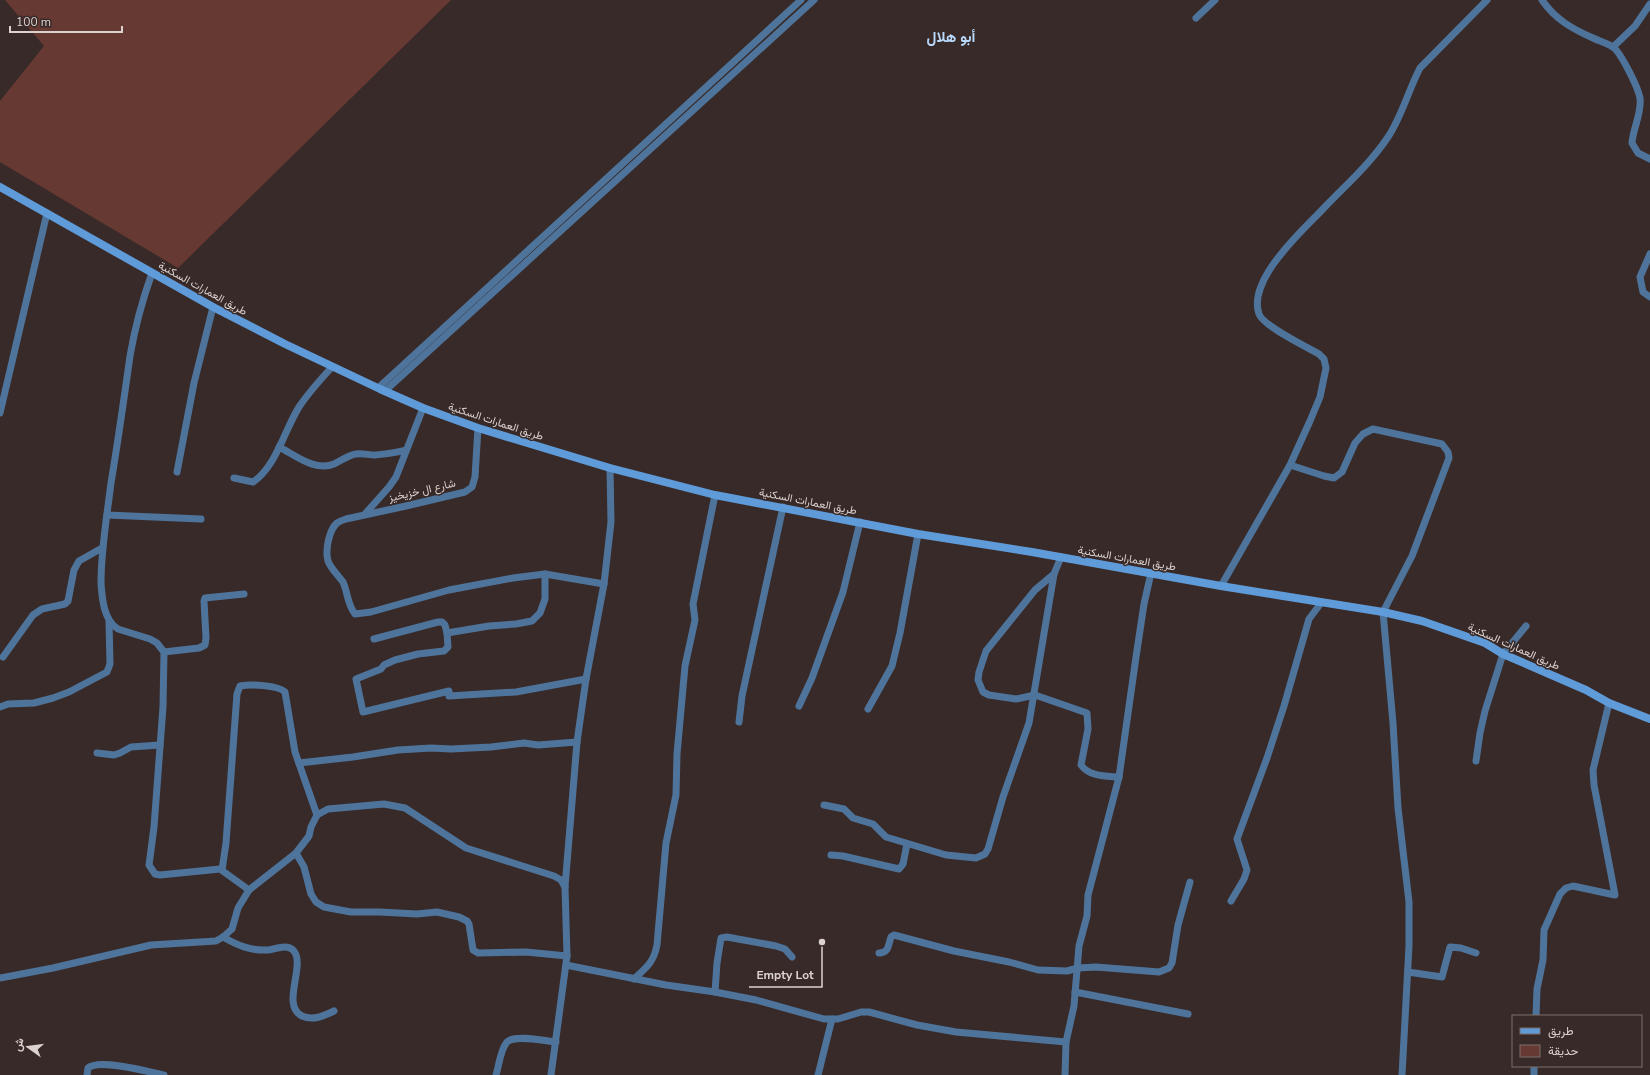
<svg xmlns="http://www.w3.org/2000/svg" width="1650" height="1075" viewBox="0 0 1650 1075" font-family="'Nunito Sans',Vazirmatn,sans-serif">
  <style>
    .green { fill: #673933 }
    .lines { fill: none; stroke-linecap: round; stroke-linejoin: round }
    .minor { stroke: #4f749b; stroke-width: 7 }
    .secondary { stroke: #5f9bd9; stroke-width: 8 }
    .labels { text-anchor: middle; stroke-width: 3; stroke-linejoin: round; paint-order: stroke }
    .street-label { font-size: 11px; fill: #dcd3d1; stroke: #382a28 }
    .district-label { font-size: 15px; font-weight: bold; fill: #b8d9fc; stroke: #382a28 }
    .leader { fill: none; stroke: #dcd3d1; stroke-width: 1.5 }
    .callout-dot { fill: #dcd3d1; stroke: #382a28; stroke-width: 1.5 }
    .callout-label { font-size: 12px; text-anchor: middle; font-weight: bold; fill: #dcd3d1; stroke: #382a28; stroke-width: 3; stroke-linejoin: round; paint-order: stroke }
  </style>
  <rect width="100%" height="100%" fill="#382a28"/>
  <path class="green" d="M5,0H451L178,268L0,162V101L44,46Z"/>
  <g class="lines">
    <g class="minor">
      <path d="M1542,0C1555,19 1572,29 1593,38C1599,41 1607,43 1613,47C1621,53 1638,87 1640,98C1642,113 1633,128 1632,143L1638,153L1650,159"/>
      <path d="M1196,18L1215,0"/>
      <path d="M1613,47L1635,26L1650,4"/>
      <path d="M1650,254L1640,277L1643,292L1650,297"/>
      <path d="M152,273C142,301 135,327 130,356C124,399 118,441 111,483C107,516 101,549 101,583C102,599 104,621 118,629L150,639L157,643L164,652L163,707L154,827L149,865L155,874L160,875L220,869L249,890"/>
      <path d="M378,388L801,0"/>
      <path d="M385,391L814,0"/>
      <path d="M0,413L47,213"/>
      <path d="M478,428L475,477L472,487L465,492L406,506L346,519C343,520 340,521 337,523C329,530 325,550 328,561C331,569 338,575 343,582C348,593 347,604 355,614L371,612L449,590L513,578L545,574L604,584"/>
      <path d="M279,447C295,455 315,472 334,464C341,461 348,455 356,454C362,453 369,455 375,455C385,454 396,453 406,450"/>
      <path d="M1290,465L1324,476L1334,478L1342,472L1355,443L1363,434L1373,429L1442,444L1448,452L1449,458L1412,556L1383,612L1393,723L1398,808L1409,902V946L1402,1075"/>
      <path d="M177,472L194,383L213,307"/>
      <path d="M234,478L253,482C276,467 285,429 299,407C309,392 320,380 332,367"/>
      <path d="M365,514L389,487L396,477L423,408"/>
      <path d="M107,515L201,519"/>
      <path d="M545,574V599L540,613L532,621L516,624L489,626L447,633L448,647L444,651L418,654L395,660L384,665L381,669L356,679L363,712L449,691V696L516,692L586,679"/>
      <path d="M1054,574L1035,590L986,651L979,672L978,680L983,692L989,695L1016,699L1035,695L1087,713L1088,729L1081,765C1090,777 1105,776 1119,777"/>
      <path d="M1221,586L1290,465L1310,421L1320,397L1326,368L1324,359L1319,354C1307,347 1263,326 1259,314C1247,280 1302,231 1323,209C1345,186 1370,164 1388,137C1402,116 1408,91 1420,68L1487,0"/>
      <path d="M374,639L438,622H442L445,625L447,633"/>
      <path d="M164,652L199,648L205,645L206,638L204,601L205,598L244,594"/>
      <path d="M3,657L33,615L42,609L65,604L68,601L74,570L79,561L102,548"/>
      <path d="M799,706L812,678L843,592L860,522"/>
      <path d="M0,707L8,704L34,703L53,698L69,692L107,672L110,664L109,621"/>
      <path d="M868,709L892,666L900,633L918,534"/>
      <path d="M739,722L742,696L783,507"/>
      <path d="M97,753L114,755L120,753L131,747L160,745"/>
      <path d="M1476,761L1480,733L1485,711L1503,654L1526,626"/>
      <path d="M299,763L353,757L398,750L431,748L451,749L491,747L524,743L538,745L577,742"/>
      <path d="M824,805L844,809L853,818L873,824L886,837L946,855L976,858L985,854L988,849L1003,797L1029,723L1054,574L1061,557"/>
      <path d="M296,853L304,867L311,894L316,902L324,907L351,912H380L417,914L437,912L459,917L467,921L469,924L473,950L478,953L526,952L567,956"/>
      <path d="M831,855L843,856L899,869L903,864L907,844"/>
      <path d="M222,870L226,843L236,707L237,694L240,686C250,684 278,685 285,692L295,752L317,815"/>
      <path d="M1231,901L1244,879L1247,870L1237,839L1267,758L1284,706L1309,619L1321,603"/>
      <path d="M223,937C237,945 250,951 267,950C274,950 286,943 293,950C307,964 280,1005 302,1016C313,1021 324,1016 334,1011"/>
      <path d="M879,953C889,953 888,945 891,937L894,935L954,951L1009,962L1038,970L1067,971L1078,968L1096,967L1159,972L1169,968L1172,963L1178,925L1190,882"/>
      <path d="M566,965L666,985L715,992L756,1000L824,1019H838L861,1012H869L917,1025L956,1032L1066,1042"/>
      <path d="M1408,972L1442,977L1450,947L1461,948L1476,953"/>
      <path d="M0,978L53,968L151,945L216,941L223,937L232,929L238,908L249,890L296,853L309,836L311,827L317,815L328,809L384,804L405,808L466,848L554,876L561,880L565,887"/>
      <path d="M634,979C646,968 654,962 657,945L666,843L676,795L677,754L685,666L695,620L693,604L715,495"/>
      <path d="M715,992L717,963L721,938L727,937L776,946L785,949L792,957"/>
      <path d="M1075,992L1188,1014"/>
      <path d="M1536,1016L1537,989L1543,960L1544,930L1560,894L1566,888L1573,886L1615,895L1594,785L1593,770L1609,703"/>
      <path d="M87,1075L88,1068C98,1058 150,1072 164,1075"/>
      <path d="M496,1075C499,1066 500,1050 507,1042C515,1034 545,1041 556,1042"/>
      <path d="M551,1075L567,956L565,887L577,742L586,679L604,584L611,522L610,468"/>
      <path d="M818,1075L832,1019"/>
      <path d="M1065,1075L1066,1042L1074,1006L1079,946L1087,916L1088,895L1119,777L1136,657L1144,604L1151,573"/>
      <path d="M1534,1075V1066"/>
    </g>
    <path class="secondary" d="M0,187L213,307L285,344L380,389L423,408L478,428L610,468L715,495L918,534L1032,552L1221,586L1383,612L1422,621L1485,643L1503,654L1586,690L1609,703L1650,719"/>
  </g>
  <g class="labels">
    <g class="street-label">
      <text transform="translate(203 288) rotate(29)" y="4">طريق العمارات السكنية</text>
      <text transform="translate(496 421) rotate(18)" y="4">طريق العمارات السكنية</text>
      <text transform="translate(422 490) rotate(-13)" y="4">شارع ال خزيخيز</text>
      <text transform="translate(808 501) rotate(11)" y="4">طريق العمارات السكنية</text>
      <text transform="translate(1127 558) rotate(10)" y="4">طريق العمارات السكنية</text>
      <text transform="translate(1514 646) rotate(24)" y="4">طريق العمارات السكنية</text>
    </g>
    <g class="district-label">
      <text x="951" y="42">أبو هلال</text>
    </g>
  </g>
  <path class="leader" d="M822 942L822 987H749"/>
  <circle class="callout-dot" cx="822" cy="942" r="4"/>
  <g class="callout-label">
    <text x="785" y="979">Empty Lot</text>
  </g>
  <rect x="1512" y="1015" width="130" height="52" fill="#382a28" stroke="#7a6e6c"/>
  <rect x="1520" y="1028" width="20" height="6" fill="#5f9bd9" stroke="#7a6e6c"/>
  <text x="1548" y="1035" font-size="12" fill="#dcd3d1">طريق</text>
  <rect x="1520" y="1045" width="20" height="12" fill="#673933" stroke="#7a6e6c"/>
  <text x="1548" y="1055" font-size="12" fill="#dcd3d1">حديقة</text>
  <g transform="translate(28 1047) rotate(284)" stroke="#382a28" stroke-width="3" paint-order="stroke">
  <path d="M0-3L7 15L0 10L-7 15Z" fill="#dcd3d1"/>
  <text y="-6" font-size="11" font-weight="bold" text-anchor="middle" fill="#dcd3d1">ش</text>
  </g>
  <path d="M10 26v6h112v-6" fill="none" stroke="#dcd3d1" stroke-width="2"/>
  <text x="16" y="26" font-size="12" fill="#dcd3d1" stroke="#382a28" stroke-width="3" paint-order="stroke">100 m</text>
</svg>
